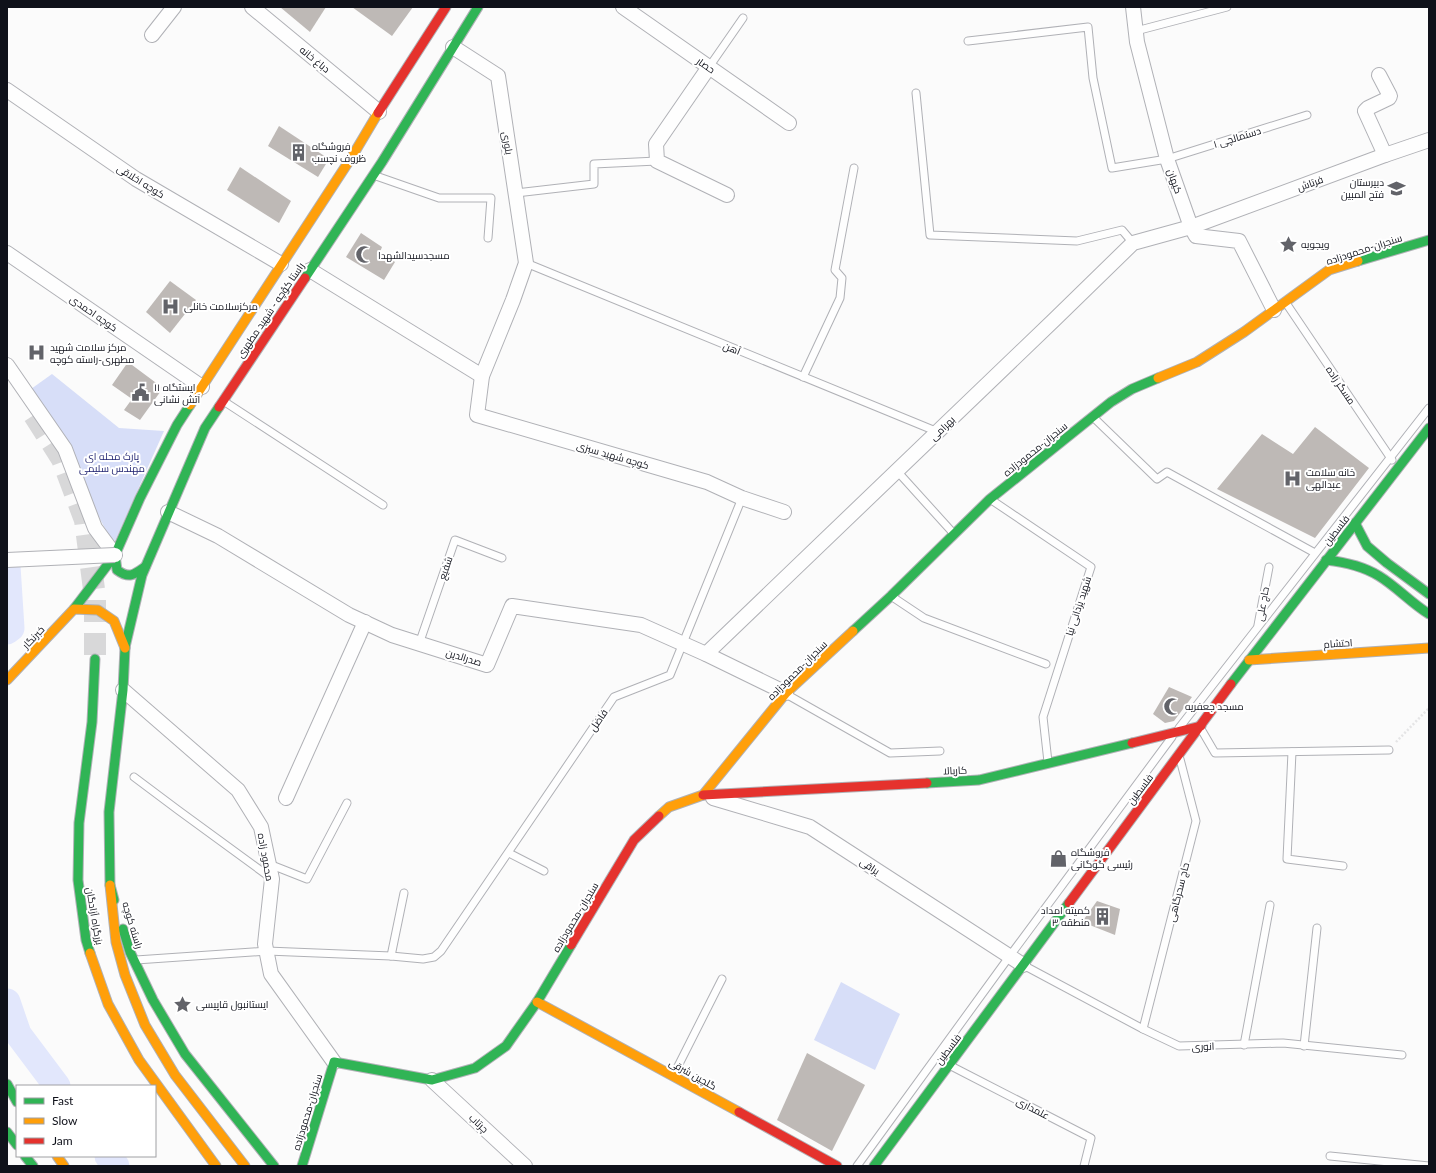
<svg xmlns="http://www.w3.org/2000/svg" width="1436" height="1173" viewBox="0 0 1436 1173" font-family="Lato,Cairo,sans-serif">
  <style>
    .green { fill: #d7def8 }
    .lines { fill: none; stroke-linecap: round; stroke-linejoin: round }
    .river { stroke: #e2e7fc; stroke-width: 27 }
    .building { fill: #beb9b6 }
    .highway-tunnel { stroke: #d8d8d9; stroke-width: 22; stroke-dasharray: 22 11; stroke-linecap: butt }
    .lane-casing { stroke: #b0b1b6; stroke-width: 9 }
    .street-casing { stroke: #b0b1b6; stroke-width: 16 }
    .fast-casing { stroke: #b0b1b6; stroke-width: 11 }
    .slow-casing { stroke: #b0b1b6; stroke-width: 11 }
    .jam-casing { stroke: #b0b1b6; stroke-width: 11 }
    .path { stroke: #e5e5e6; stroke-width: 2.5; stroke-dasharray: 2 2; stroke-linecap: butt }
    .lane { stroke: #fefefe; stroke-width: 7 }
    .street { stroke: #fefefe; stroke-width: 14 }
    .fast { stroke: #30b455; stroke-width: 9 }
    .slow { stroke: #ff9f0a; stroke-width: 9 }
    .jam { stroke: #e5322d; stroke-width: 9 }
    .street-bridge-casing { stroke: #b0b1b6; stroke-width: 16; stroke-linecap: butt }
    .street-bridge { stroke: #fefefe; stroke-width: 14 }
    .labels { text-anchor: middle; stroke-width: 4; stroke-linejoin: round; paint-order: stroke }
    .street-label { font-size: 10px; fill: #0f111a; stroke: #fff }
    .poi-label { font-size: 10px; fill: #0f111a; stroke: #fff; text-anchor: start }
    .park-label { font-size: 10px; fill: #1e216f; stroke: #fff }
  </style>
  <rect width="100%" height="100%" fill="#fbfbfb"/>
  <g class="green">
    <path d="M52,374L119,428L164,431L115,541L109,536L31,389Z"/>
    <path d="M841,982L900,1014L875,1070L814,1040Z"/>
  </g>
  <g class="lines">
    <g class="river">
      <path d="M7,566L11,628L7,631"/>
      <path d="M7,1002L18,1034L57,1086"/>
      <path d="M108,1156L116,1166"/>
    </g>
  </g>
  <g class="building">
    <path d="M280,7H326L310,32Z"/>
    <path d="M352,7H413L392,36Z"/>
    <path d="M279,126L329,159L318,177L268,146Z"/>
    <path d="M240,167L291,201L279,223L227,190Z"/>
    <path d="M361,233L382,247L380,252L395,262L384,280L346,257Z"/>
    <path d="M170,281L196,300L170,333L146,312Z"/>
    <path d="M128,362L163,388L140,420L124,410L132,399L112,385Z"/>
    <path d="M1315,427L1369,468L1315,538L1217,489L1262,434L1293,454Z"/>
    <path d="M1169,687L1192,697L1174,721L1165,723L1153,714Z"/>
    <path d="M1097,901L1120,909L1115,935L1082,922Z"/>
    <path d="M807,1053L865,1085L832,1151L777,1120Z"/>
  </g>
  <g class="lines">
    <path class="highway-tunnel" d="M34,415L62,459L85,520L95,597V659"/>
    <defs>
      <g id="lane">
        <path d="M1136,31L1227,7"/>
        <path d="M968,41L1088,27L1093,78L1112,168L1167,159L1307,115"/>
        <path d="M709,67L743,18"/>
        <path d="M916,93L930,235L1077,241L1122,230L1133,243"/>
        <path d="M376,176L439,198H491L488,238"/>
        <path d="M516,193L594,184V164L657,161"/>
        <path d="M526,263L938,432"/>
        <path d="M1286,303L1392,460"/>
        <path d="M803,377L840,298L842,278L835,270L854,168"/>
        <path d="M225,402L383,505"/>
        <path d="M1093,417L1157,479L1167,472L1315,553"/>
        <path d="M897,471L954,534"/>
        <path d="M990,499L1091,567L1043,717L1048,762"/>
        <path d="M891,596L924,618L1046,664"/>
        <path d="M1258,625L1269,567"/>
        <path d="M419,644L455,540L502,558"/>
        <path d="M786,694L890,753L940,751"/>
        <path d="M1179,728L1429,408"/>
        <path d="M1201,729L1215,753L1389,750"/>
        <path d="M1292,752L1287,859L1343,866"/>
        <path d="M134,777L178,810L271,878"/>
        <path d="M509,853L544,871"/>
        <path d="M269,864L307,879L347,803"/>
        <path d="M391,956L404,893"/>
        <path d="M136,960L267,951L391,956L423,959L434,957L441,951L614,697L670,675L742,498"/>
        <path d="M1025,966L1143,1029L1179,1046L1283,1043L1402,1055"/>
        <path d="M1143,1029L1196,821L1180,759"/>
        <path d="M1244,1045L1270,905"/>
        <path d="M1304,1046L1317,928"/>
        <path d="M951,1066L1091,1138L1084,1166"/>
        <path d="M673,1076L722,979"/>
        <path d="M1330,1156L1429,1166"/>
        <path d="M857,1166L1009,957L1172,737"/>
      </g>
      <g id="street">
        <path d="M252,7L379,112"/>
        <path d="M623,7L789,123"/>
        <path d="M1133,7L1137,42L1167,159L1191,227L1196,236L1239,241L1274,310"/>
        <path d="M152,35L174,7"/>
        <path d="M453,47L498,76L526,263L513,300L482,376L477,415L707,482L742,498L784,512"/>
        <path d="M709,67L656,144L657,161L727,195"/>
        <path d="M1379,75L1390,96L1389,98L1368,108L1365,111L1385,155"/>
        <path d="M7,90L136,179L281,264"/>
        <path d="M7,253L202,387"/>
        <path d="M310,270L482,376"/>
        <path d="M7,365L65,449L95,528L115,555"/>
        <path d="M168,512L218,536L349,615L392,635L487,665L512,606L641,625L706,654L786,693"/>
        <path d="M706,654L1054,320L1133,243L1191,227L1385,155L1429,140"/>
        <path d="M123,690L238,790L261,827L272,879L265,944L271,974L334,1062"/>
        <path d="M286,798L365,622"/>
        <path d="M713,798L810,827L1023,965"/>
        <path d="M432,1080L525,1166"/>
      </g>
      <g id="fast">
        <path d="M1358,261L1429,240"/>
        <path d="M305,278L382,162L478,7"/>
        <path d="M1355,523L1367,546L1387,563L1429,594"/>
        <path d="M115,555L117,570C129,579 134,575 145,567"/>
        <path d="M1326,560C1344,562 1363,566 1379,576C1397,587 1411,603 1429,614"/>
        <path d="M74,609L115,555L140,498L177,425L190,405"/>
        <path d="M853,631L891,596L990,499L1111,402L1132,389L1158,378"/>
        <path d="M125,647L142,575L205,428L219,407"/>
        <path d="M1231,684L1429,428"/>
        <path d="M927,783L979,780L1132,743"/>
        <path d="M114,900L110,885L109,812L123,690L125,648"/>
        <path d="M123,929L130,952L153,1000L185,1054L274,1166"/>
        <path d="M90,953L86,940L78,880L79,823L92,722L95,659"/>
        <path d="M7,1084L17,1102"/>
        <path d="M7,1132L17,1145"/>
        <path d="M25,1156L33,1166"/>
        <path d="M302,1166L334,1062L432,1080L475,1068L506,1046L537,1002L571,945"/>
        <path d="M874,1166L1069,903"/>
      </g>
      <g id="slow">
        <path d="M1158,378L1197,362L1244,332L1329,270L1358,261"/>
        <path d="M190,405L353,155L378,113"/>
        <path d="M1249,660L1429,648"/>
        <path d="M7,680L74,609L98,610L114,621L125,648"/>
        <path d="M659,816L669,807L703,795L786,693L853,631"/>
        <path d="M110,885L116,942L125,975L145,1025L175,1075L245,1166"/>
        <path d="M90,953L108,1004L139,1060L216,1166"/>
        <path d="M537,1002L739,1112"/>
        <path d="M57,1156L64,1166"/>
      </g>
      <g id="jam">
        <path d="M378,113L446,7"/>
        <path d="M219,407L305,278"/>
        <path d="M1132,743L1201,726"/>
        <path d="M703,795L927,783"/>
        <path d="M1069,903L1231,684"/>
        <path d="M571,945L634,840L659,816"/>
        <path d="M739,1112L837,1166"/>
      </g>
    </defs>
    <use href="#lane" class="lane-casing"/>
    <use href="#street" class="street-casing"/>
    <use href="#fast" class="fast-casing"/>
    <use href="#slow" class="slow-casing"/>
    <use href="#jam" class="jam-casing"/>
    <path class="path" d="M1396,742L1429,708"/>
    <use href="#lane" class="lane"/>
    <use href="#street" class="street"/>
    <use href="#fast" class="fast"/>
    <use href="#slow" class="slow"/>
    <use href="#jam" class="jam"/>
    <defs>
      <path id="street-bridge" d="M7,560L115,555"/>
    </defs>
    <use href="#street-bridge" class="street-bridge-casing"/>
    <use href="#street-bridge" class="street-bridge"/>
  </g>
  <defs>
    <symbol id="building-bare" viewBox="-9 -9 18 18"><path d="M-4-6H4V6H1V3H-1V6H-4ZM-2.5-4.3h1.7v1.8h-1.7ZM.8-4.3h1.7v1.8H.8ZM-2.5-1h1.7V.8h-1.7ZM.8-1h1.7V.8H.8Z" fill="#626369" stroke="#fff" stroke-width="2.5" paint-order="stroke"/></symbol>
    <symbol id="school-bare" viewBox="-9 -9 18 18"><path d="M0-5L7-2L0 1L-7-2ZM-4 1L0 2.5L4 1V4Q0 6-4 4Z" fill="#626369" stroke="#fff" stroke-width="2.5" paint-order="stroke"/></symbol>
    <symbol id="sight-bare" viewBox="-9 -9 18 18"><path d="M0-6L1.8-2.2L6-1.7L2.9 1.2L3.7 5.4L0 3.3L-3.7 5.4L-2.9 1.2L-6-1.7L-1.8-2.2Z" fill="#626369" stroke="#fff" stroke-width="2.5" paint-order="stroke"/></symbol>
    <symbol id="mosque-bare" viewBox="-9 -9 18 18"><path d="M3.5-4.9A6 6 0 1 0 3.5 4.9A5 5 0 1 1 3.5-4.9Z" fill="#626369" stroke="#fff" stroke-width="2.5" paint-order="stroke"/></symbol>
    <symbol id="hospital-bare" viewBox="-9 -9 18 18"><path d="M-5-5h3v3.5h4V-5h3V5h-3V1.5h-4V5h-3Z" fill="#626369" stroke="#fff" stroke-width="2.5" paint-order="stroke"/></symbol>
    <symbol id="civic-bare" viewBox="-9 -9 18 18"><path d="M-.6-6.5H3V-4.5H.6V-3L4-1V1h2V6H-6V1h2V-1L-.6-3ZM-1.2 2.5V6h2.4V2.5Z" fill="#626369" stroke="#fff" stroke-width="2.5" paint-order="stroke"/></symbol>
    <symbol id="shop-bare" viewBox="-9 -9 18 18"><path d="M-5-2.5h2.3a2.7 3.5 0 0 1 5.4 0H5L5.5 6h-11ZM-1.5-2.5h3a1.5 2.3 0 0 0-3 0Z" fill="#626369" stroke="#fff" stroke-width="2.5" paint-order="stroke"/></symbol>
  </defs>
  <g fill-rule="evenodd">
    <use href="#building-bare" x="286" y="140" width="25" height="25"/>
    <use href="#school-bare" x="1384" y="176" width="25" height="25"/>
    <use href="#sight-bare" x="1276" y="232" width="25" height="25"/>
    <use href="#mosque-bare" x="352" y="242" width="25" height="25"/>
    <use href="#hospital-bare" x="158" y="294" width="25" height="25"/>
    <use href="#hospital-bare" x="24" y="340" width="25" height="25"/>
    <use href="#civic-bare" x="128" y="380" width="25" height="25"/>
    <use href="#hospital-bare" x="1280" y="466" width="25" height="25"/>
    <use href="#mosque-bare" x="1160" y="694" width="25" height="25"/>
    <use href="#shop-bare" x="1046" y="846" width="25" height="25"/>
    <use href="#building-bare" x="1090" y="904" width="25" height="25"/>
    <use href="#sight-bare" x="170" y="992" width="25" height="25"/>
  </g>
  <g class="labels">
    <g class="street-label">
      <text transform="translate(315 59) rotate(39)" y="4">دباغ خانه</text>
      <text transform="translate(706 65) rotate(35)" y="4">حصار</text>
      <text transform="translate(1237 137) rotate(-17)" y="4">دستمالچی ۱</text>
      <text transform="translate(508 143) rotate(81)" y="4">بلوری</text>
      <text transform="translate(141 181) rotate(32)" y="4">کوچه اخلاقی</text>
      <text transform="translate(1175 181) rotate(70)" y="4">کیهان</text>
      <text transform="translate(1310 183) rotate(-20)" y="4">فرتاش</text>
      <text transform="translate(1364 249) rotate(-18)" y="4">سنجران-محمودزاده</text>
      <text transform="translate(270 310) rotate(-56)" y="4">راستا کؤچه - شهید مطهری</text>
      <text transform="translate(94 313) rotate(35)" y="4">کوچه احمدی</text>
      <text transform="translate(732 348) rotate(22)" y="4">آهن</text>
      <text transform="translate(1341 385) rotate(56)" y="4">مسگر زاده</text>
      <text transform="translate(942 428) rotate(-44)" y="4">بهرامی</text>
      <text transform="translate(1035 449) rotate(-39)" y="4">سنجران-محمودزاده</text>
      <text transform="translate(613 455) rotate(16)" y="4">کوچه شهید سبزی</text>
      <text transform="translate(1336 530) rotate(-52)" y="4">فلسطین</text>
      <text transform="translate(445 568) rotate(-71)" y="4">شفیع</text>
      <text transform="translate(1262 604) rotate(-80)" y="4">حاج علی</text>
      <text transform="translate(1078 606) rotate(-72)" y="4">شهید یزدانی نیا</text>
      <text transform="translate(33 637) rotate(-46)" y="4">خبرنگار</text>
      <text transform="translate(1338 643) rotate(-4)" y="4">احتشام</text>
      <text transform="translate(464 657) rotate(17)" y="4">صدرالدین</text>
      <text transform="translate(797 670) rotate(-45)" y="4">سنجران-محمودزاده</text>
      <text transform="translate(598 720) rotate(-56)" y="4">فاضل</text>
      <text transform="translate(955 770) rotate(-3)" y="4">کاربالا</text>
      <text transform="translate(1140 789) rotate(-53)" y="4">فلسطین</text>
      <text transform="translate(266 857) rotate(80)" y="4">محمود زاده</text>
      <text transform="translate(870 866) rotate(33)" y="4">یراقی</text>
      <text transform="translate(1178 892) rotate(-76)" y="4">حاج سحرگاهی</text>
      <text transform="translate(95 916) rotate(80)" y="4">بزرگراه آزادگان</text>
      <text transform="translate(575 917) rotate(-59)" y="4">سنجران-محمودزاده</text>
      <text transform="translate(133 925) rotate(73)" y="4">راسته کوچه</text>
      <text transform="translate(1203 1046) rotate(-2)" y="4">انوری</text>
      <text transform="translate(948 1049) rotate(-53)" y="4">فلسطین</text>
      <text transform="translate(693 1074) rotate(29)" y="4">گلچین شرقی</text>
      <text transform="translate(1033 1108) rotate(27)" y="4">علمداری</text>
      <text transform="translate(307 1112) rotate(-73)" y="4">سنجران-محمودزاده</text>
      <text transform="translate(479 1123) rotate(43)" y="4">چرتاب</text>
    </g>
    <g class="poi-label">
      <text x="312" y="150">فروشگاه<tspan x="312" dy="12">ظروف نچسب</tspan></text>
      <text x="1384" y="186" text-anchor="end">دبیرستان<tspan x="1384" dy="12">فتح المبین</tspan></text>
      <text x="1301" y="248">ویجویه</text>
      <text x="378" y="259">مسجدسیدالشهدا</text>
      <text x="184" y="310">مرکزسلامت خانلی</text>
      <text x="50" y="351">مرکز سلامت شهید<tspan x="50" dy="12">مطهری-راسته کوچه</tspan></text>
      <text x="154" y="391">ایستگاه ۱۱<tspan x="154" dy="12">آتش نشانی</tspan></text>
      <text x="1306" y="476">خانه سلامت<tspan x="1306" dy="12">عبدالهی</tspan></text>
      <text x="1185" y="710">مسجد جعفریه</text>
      <text x="1071" y="856">فروشگاه<tspan x="1071" dy="12">رئیسی گوگانی</tspan></text>
      <text x="1090" y="914" text-anchor="end">کمیته امداد<tspan x="1090" dy="12">منطقه ۳</tspan></text>
      <text x="196" y="1008">ایستانبول قاپیسی</text>
    </g>
    <g class="park-label">
      <text x="112" y="460">پارک محله ای<tspan x="112" dy="12">مهندس سلیمی</tspan></text>
    </g>
  </g>
  <rect width="1436" height="1173" fill="none" stroke="#0f111a" stroke-width="16"/>
  <rect x="16" y="1085" width="140" height="72" fill="#ffffff" stroke="#9fa0a3"/>
  <rect x="24" y="1098" width="20" height="6" fill="#30b455" stroke="#9fa0a3"/>
  <text x="52" y="1105" font-size="12" fill="#0f111a">Fast</text>
  <rect x="24" y="1118" width="20" height="6" fill="#ff9f0a" stroke="#9fa0a3"/>
  <text x="52" y="1125" font-size="12" fill="#0f111a">Slow</text>
  <rect x="24" y="1138" width="20" height="6" fill="#e5322d" stroke="#9fa0a3"/>
  <text x="52" y="1145" font-size="12" fill="#0f111a">Jam</text>
</svg>
